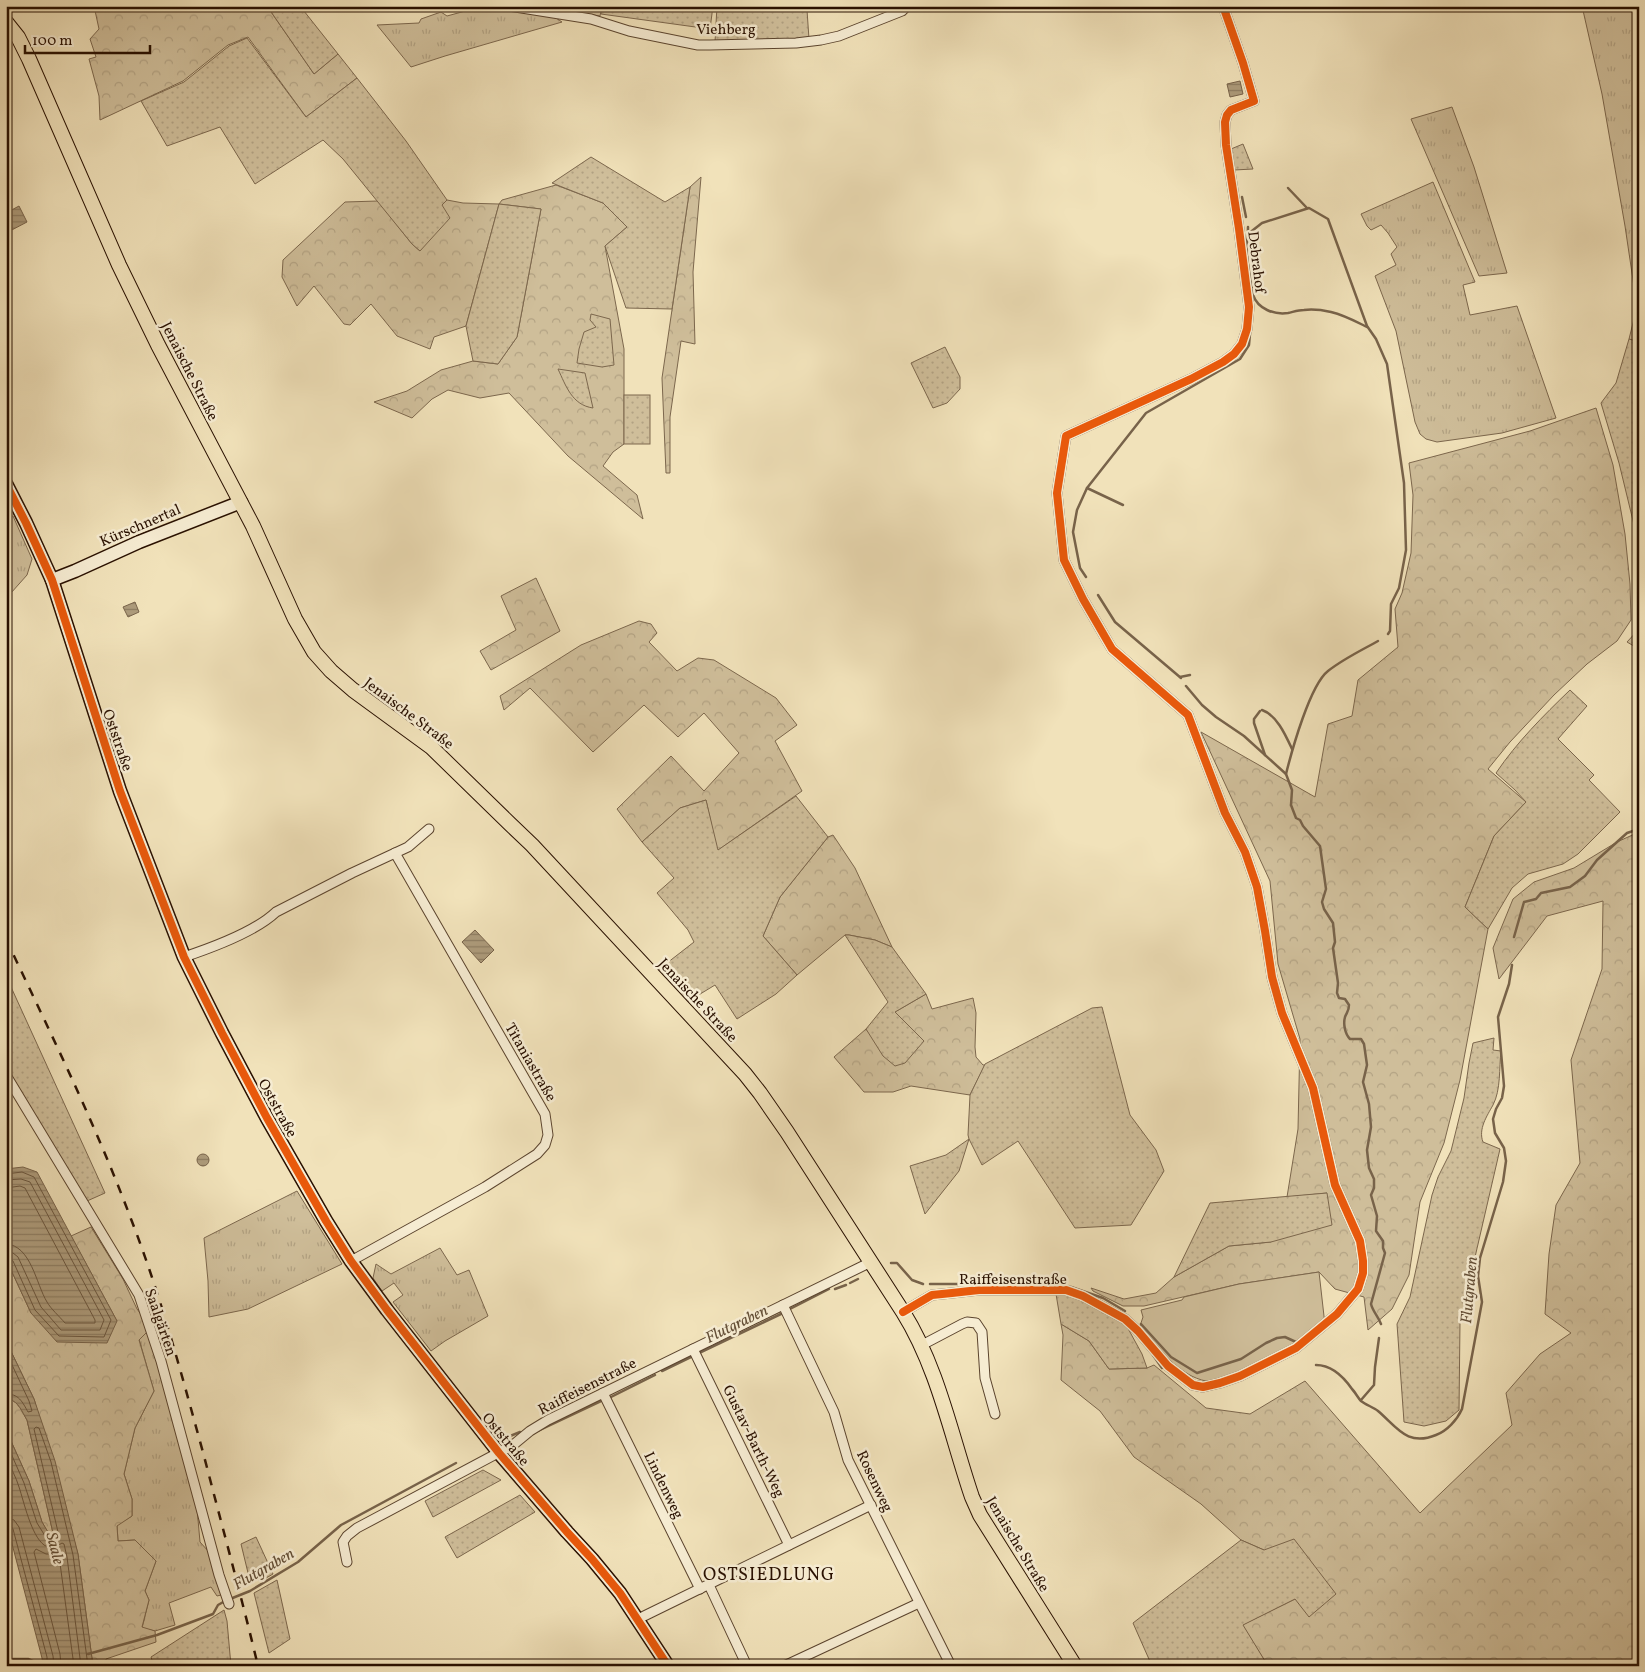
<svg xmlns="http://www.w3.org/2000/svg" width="1645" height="1672" viewBox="0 0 1645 1672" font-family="Vollkorn,serif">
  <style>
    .grass { fill: url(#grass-tufts); stroke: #7c674d }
    .forest { fill: url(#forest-crowns); stroke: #7c674d }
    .garden { fill: url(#garden-dots); stroke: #7c674d }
    .pitch { fill: #cfbe9a; stroke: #7c674d }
    .water { fill: url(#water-rules); stroke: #78634a }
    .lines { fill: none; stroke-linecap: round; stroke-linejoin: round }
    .shore { stroke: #6b563e; stroke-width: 1 }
    .stream { stroke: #78634a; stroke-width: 2.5 }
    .street-casing { stroke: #5b442e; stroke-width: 11 }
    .secondary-casing { stroke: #291000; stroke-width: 15 }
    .primary-casing { stroke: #291000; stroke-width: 16 }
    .street { stroke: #f6ecd2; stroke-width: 9 }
    .secondary { stroke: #f6ecd2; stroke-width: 12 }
    .primary { stroke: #f1e2ba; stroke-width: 14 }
    .rail { stroke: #291000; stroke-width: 2.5; stroke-dasharray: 9 9; stroke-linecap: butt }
    .cycleway-casing { stroke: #f6ecd2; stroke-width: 11 }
    .cycleway { stroke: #e8590c; stroke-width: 8 }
    .labels { text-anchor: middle; stroke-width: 5; stroke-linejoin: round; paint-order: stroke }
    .street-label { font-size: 15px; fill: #291000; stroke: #f6ecd2 }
    .water-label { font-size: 16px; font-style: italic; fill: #644f37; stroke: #f6ecd2 }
    .quarter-label { font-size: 18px; letter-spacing: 1px; fill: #291000; stroke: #f6ecd2 }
  </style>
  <defs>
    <pattern id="grass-tufts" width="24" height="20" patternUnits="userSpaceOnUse" patternTransform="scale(1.25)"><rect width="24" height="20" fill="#cfbe9a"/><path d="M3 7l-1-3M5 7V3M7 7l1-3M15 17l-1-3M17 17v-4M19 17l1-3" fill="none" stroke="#b2a283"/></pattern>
    <pattern id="forest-crowns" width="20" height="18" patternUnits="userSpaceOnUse" patternTransform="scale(1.25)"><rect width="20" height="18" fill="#cfbe9a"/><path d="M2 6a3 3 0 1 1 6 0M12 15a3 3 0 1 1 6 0" fill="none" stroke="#b2a283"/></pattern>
    <pattern id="garden-dots" width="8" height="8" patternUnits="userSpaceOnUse" patternTransform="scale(1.25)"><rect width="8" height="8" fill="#cfbe9a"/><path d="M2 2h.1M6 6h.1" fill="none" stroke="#b2a283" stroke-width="1.8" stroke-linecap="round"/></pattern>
    <pattern id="water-rules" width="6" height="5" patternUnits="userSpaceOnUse" patternTransform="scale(1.25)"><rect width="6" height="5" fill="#ad9b7b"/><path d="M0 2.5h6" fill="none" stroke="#8d7d62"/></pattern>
  </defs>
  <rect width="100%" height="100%" fill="#f1e2ba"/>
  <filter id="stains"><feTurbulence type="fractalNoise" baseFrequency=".004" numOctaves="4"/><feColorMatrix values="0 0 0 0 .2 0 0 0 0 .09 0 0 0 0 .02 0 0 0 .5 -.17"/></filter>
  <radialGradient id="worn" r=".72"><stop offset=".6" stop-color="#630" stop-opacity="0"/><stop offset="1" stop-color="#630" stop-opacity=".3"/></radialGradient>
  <g class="grass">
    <path d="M489,6H499L556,18L562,22L445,56L411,67L377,25L419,23L421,19L441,12L447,16L480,7Z"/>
    <path d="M530,6H602L600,16Z"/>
    <path d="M1582,6H1639V342L1629,339L1637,307L1625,226L1602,94Z"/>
    <path d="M1452,107L1474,167L1507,273L1479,276L1411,119Z"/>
    <path d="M1433,182L1475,282L1463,285L1470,315L1517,306L1556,418L1502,433L1437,442L1426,439L1420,434L1415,422L1396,331L1375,276L1396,265L1391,254L1397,247L1388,233L1381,225L1371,230L1367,226L1361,214Z"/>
    <path d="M13,516L32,559L27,575L11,593L6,594V517Z"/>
    <path d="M297,1191L342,1264L248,1309L209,1317L208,1281L204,1238Z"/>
    <path d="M440,1248L457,1275L469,1270L488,1316L445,1341L431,1351L393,1302L403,1295L394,1283L382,1291L373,1278L376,1264L391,1274Z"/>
    <path d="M147,1332L164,1385L197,1508L200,1542L209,1552L221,1595L217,1596L211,1587L169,1603L175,1625L155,1631L142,1628L149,1600L145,1591L156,1561L135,1540L118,1541L117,1525L132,1516V1499L124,1474L135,1428L154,1391L139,1339Z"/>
  </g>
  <g class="forest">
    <path d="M94,6H267L314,74L338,54L357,78L306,117L248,37L228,45L183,81L100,120L99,96L89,59L96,57L90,39L99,29Z"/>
    <path d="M701,177L693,272L695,344L681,341L670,417V473H666L662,378L690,187Z"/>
    <path d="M556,185L603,203L627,227L605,246L624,349V444L613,452L603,466L637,495L643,519L568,456L509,393L480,398L448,390L432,399L412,418L374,402L407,391L441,370L473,361L498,364L517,337L541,209L499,204L466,326L434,337L430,349L397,336L371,304L350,325L344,324L314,286L297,306L282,277L283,260L345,202L378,201L412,244L420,251L442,205L447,200L463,203L499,204L502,200Z"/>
    <path d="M1596,408L1613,465L1625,534L1630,584L1631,620L1617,641L1587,664L1554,695L1510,742L1488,769L1526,802L1494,836L1465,907L1488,929L1460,1080L1444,1143L1420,1202L1409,1275L1392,1309L1368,1330L1364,1297L1335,1289L1319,1272L1239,1284L1144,1306H1123L1093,1291L1091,1288L1124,1299L1156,1293L1174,1277L1229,1246L1271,1242L1327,1193L1287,1197L1298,1129L1300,1039L1278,964L1270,881L1201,732L1315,797L1328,724L1352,716L1358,680L1398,647L1395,609L1402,593L1411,553L1413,495L1409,463L1530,431Z"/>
    <path d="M536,578L560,631L491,670L480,651L516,630L501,596Z"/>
    <path d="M639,621L651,624L657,633L649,642L677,671L698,658L714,660L776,698L797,725L775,741L802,791L717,851L706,800L680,808L642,842L617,809L671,756L704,791L739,753L704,713L678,737L644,705L593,752L530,688L504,710L500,696L581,645Z"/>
    <path d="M1639,832V1666H1268L1242,1625L1295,1599L1264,1550L1241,1540L1201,1504L1134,1457L1100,1411L1061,1380L1063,1335L1061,1324L1089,1341L1109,1369L1147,1368L1154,1365L1206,1408L1250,1414L1305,1381L1420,1513L1512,1425L1506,1393L1540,1354L1571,1333L1545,1314L1549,1254L1556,1205L1580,1163L1571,1060L1602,969L1603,901L1547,916L1499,979L1493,948L1513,899L1534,882L1574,868L1617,842Z"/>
    <path d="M833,835L855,868L892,947L875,940L849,935H845L797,975L763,936L780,897L828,837Z"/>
    <path d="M926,994L932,1009L973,998L976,1013L975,1047L976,1057L983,1065H985L970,1095L911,1086L893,1092H864L834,1057L866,1029L874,1039L895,1012Z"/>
    <path d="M91,1227L123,1279L137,1309L144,1318L147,1332L139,1340L154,1391L135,1428L124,1474L132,1499V1516L117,1526L118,1541L135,1540L156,1561L145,1591L149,1600L142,1627L155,1631L156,1642L106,1659V1666H93L78,1554L34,1399L6,1341V1259L31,1313L117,1321L71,1236Z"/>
    <path d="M9,1399C19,1402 22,1412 27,1420L53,1533L51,1538L42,1522L29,1481L6,1430V1403Z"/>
  </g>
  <g class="garden">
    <path d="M267,6H300L338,54L314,74Z"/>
    <path d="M602,6H713L710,29L601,14Z"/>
    <path d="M717,6H821L807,10L809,39L715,42Z"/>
    <path d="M247,38L306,117L357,78L406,141L447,200L442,205L450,218L420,251L412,244L343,159L323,140L255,184L220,127L167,146L141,101L184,82L229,46Z"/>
    <path d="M1243,144L1253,169L1234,170L1231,149Z"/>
    <path d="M591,157L665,202L690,187L672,309L626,308L605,246L627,227L603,203L552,183Z"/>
    <path d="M499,204L541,209L517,337L498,364L473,361L466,326Z"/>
    <path d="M591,314L610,319L614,365L602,367L577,363L579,349L584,332L596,327L590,320Z"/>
    <path d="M1629,339L1639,342V530L1635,529L1619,463L1601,403L1616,383Z"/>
    <path d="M945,347L960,377V389L947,403L933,408L911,363Z"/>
    <path d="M558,369L585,373L593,408C572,405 566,386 558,369Z"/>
    <rect x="624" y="395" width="26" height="49"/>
    <path d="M1639,629V649L1627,642Z"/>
    <path d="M1570,690L1587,706L1558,739L1594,775L1589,780L1620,812L1578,854L1563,864L1528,874L1512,888L1488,929L1465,907L1494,836L1526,802L1515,790L1496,773C1517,742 1543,716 1570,690Z"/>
    <path d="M796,796L828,837L780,897L763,936L797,975L776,994L737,1019L715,985L687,1002L658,970L694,942L688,930L657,893L674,878L642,842L680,808L706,800L718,850Z"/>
    <path d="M845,935H849L875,940L892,947L926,994L895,1012L924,1041L905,1063L895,1066L883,1056L866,1029L888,1002Z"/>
    <path d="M6,976L105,1193L87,1201L6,1066Z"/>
    <path d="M1102,1007L1130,1115L1156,1150L1164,1171L1131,1225L1075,1228L1018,1141L982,1165L969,1139L959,1171L925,1214L910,1166L946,1155L969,1139L968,1135L970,1095L985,1064L1092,1008Z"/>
    <path d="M1494,1038L1493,1050L1501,1051C1499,1068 1501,1090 1493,1105C1487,1116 1478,1129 1483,1142L1500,1149L1460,1322L1459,1410L1446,1421L1424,1426L1404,1422L1397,1324L1410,1297L1432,1195L1438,1177L1451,1151L1464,1098L1469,1063L1473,1043Z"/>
    <path d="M1327,1193L1332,1225L1271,1242L1229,1246L1174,1277L1210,1203Z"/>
    <path d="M1056,1294H1067L1080,1299L1125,1323L1142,1354L1147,1368L1109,1369L1089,1341L1061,1324Z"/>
    <path d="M483,1470L501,1480L433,1517L425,1501Z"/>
    <path d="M520,1495L535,1512L457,1558L445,1537Z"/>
    <path d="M256,1537L273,1574L261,1581L249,1577L241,1544Z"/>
    <path d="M1294,1539L1336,1594L1309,1617L1295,1599L1243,1625L1268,1666H1152L1133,1623L1241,1540L1264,1550Z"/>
    <path d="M277,1580L290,1639L269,1653L254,1593Z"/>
    <path d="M224,1610L227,1621L231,1666H154L151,1657Z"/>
  </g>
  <path class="pitch" d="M1319,1272L1325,1325C1299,1342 1238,1383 1206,1381C1200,1380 1193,1377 1188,1374C1169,1364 1154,1342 1140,1326L1143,1317L1141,1310L1182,1300L1184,1297L1239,1284Z"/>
  <g class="water">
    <path d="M1240,81L1243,94L1230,97L1227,84Z"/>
    <path d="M19,206L27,222L6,233V213Z"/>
    <path d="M135,602L139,612L128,617L123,607Z"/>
    <path d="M475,930L494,950L481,963L462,942Z"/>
    <circle cx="203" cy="1160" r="6"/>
    <path d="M23,1167L37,1172L117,1321L107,1343L57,1342L31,1313L6,1259V1169Z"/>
    <path d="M6,1341L34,1399L55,1461L78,1554L93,1666H43L42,1658L6,1521V1430L29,1481L42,1522L51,1537L53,1533L27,1420C22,1412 19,1402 9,1399L6,1403Z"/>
  </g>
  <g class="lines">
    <g class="shore">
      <path d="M6,1174L22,1172L34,1177L111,1320L104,1337L59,1336L35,1310L13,1261L10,1259L6,1258"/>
      <path d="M6,1180L21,1179L30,1182L104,1320L100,1330H61L41,1307L18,1257L13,1253L6,1252"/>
      <path d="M6,1188L20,1186L25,1188L95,1320V1323H65C59,1316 51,1309 47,1302C36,1284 31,1245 6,1244"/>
      <path d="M6,1352L29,1401L32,1411L28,1412C23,1403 18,1392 6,1395"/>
      <path d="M6,1442L24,1483L37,1523L47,1539L54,1540L57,1538L58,1532L34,1429L36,1427L39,1428L51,1462L73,1555L88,1666"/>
      <path d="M6,1458C11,1468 16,1477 19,1487C24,1502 31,1535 44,1545C50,1549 56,1547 62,1543L64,1544L67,1557L81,1666"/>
      <path d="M6,1518L14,1520L19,1527L53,1656L54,1666"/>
      <path d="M6,1525L11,1526L13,1529L47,1657V1666"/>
      <path d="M61,1666L60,1654L34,1552L36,1549L46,1554H57L59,1556L74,1666"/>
    </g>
    <g class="stream">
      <path d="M1288,188L1307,208"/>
      <path d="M1242,197L1246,217"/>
      <path d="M1248,227C1248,236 1246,245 1247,255C1248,268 1251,282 1253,295C1258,309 1274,315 1288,313C1293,312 1298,310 1304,310C1312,309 1322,310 1331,312C1344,315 1355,321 1367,327"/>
      <path d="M1248,234L1262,223L1309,208L1328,219L1367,326L1376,339L1387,364L1404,483L1406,550L1399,588L1391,604L1390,631L1388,634"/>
      <path d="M1087,488L1123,505"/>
      <path d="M1086,577L1080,568L1073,532L1077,510L1087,488L1146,413L1240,359L1249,345L1250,334"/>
      <path d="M1098,595L1115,622L1181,678"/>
      <path d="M1180,677L1190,675"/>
      <path d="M1186,686L1202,705L1216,717L1244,736L1286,774L1292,790L1291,805L1296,818L1300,820L1303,826L1320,846L1326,889L1322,902L1324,909L1333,923L1335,942L1333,948L1338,983L1337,993L1339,998L1345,999L1349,1005C1349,1011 1347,1012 1345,1017C1343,1024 1345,1034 1350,1039H1361L1364,1044L1367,1065L1363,1082L1369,1104L1371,1127L1367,1150L1369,1168L1374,1179V1188L1371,1195L1377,1216L1376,1231L1383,1241V1248L1385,1253L1371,1304C1373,1312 1378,1316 1381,1324"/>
      <path d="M1262,710C1277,715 1286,736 1292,749"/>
      <path d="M1260,711L1254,719V723L1265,755"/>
      <path d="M1286,774C1292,750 1310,685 1328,671C1343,659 1362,650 1378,641"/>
      <path d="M1514,937L1524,902L1536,899L1541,893L1570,887L1585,876L1597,860L1627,833L1639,829"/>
      <path d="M891,1263H897L912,1280L923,1284"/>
      <path d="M850,1283L858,1279"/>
      <path d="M930,1284H1035"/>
      <path d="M1054,1285L1064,1286"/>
      <path d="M1071,1287L1103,1298L1125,1311"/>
      <path d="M835,1289L846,1285"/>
      <path d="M788,1310L829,1289"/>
      <path d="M1141,1324L1171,1357L1197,1373L1241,1359L1266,1343L1277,1338L1285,1337L1296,1342"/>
      <path d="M699,1353L783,1313"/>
      <path d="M1153,1355L1162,1368"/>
      <path d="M1316,1365C1332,1365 1343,1376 1352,1389C1355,1392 1358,1398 1361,1401C1366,1405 1373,1407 1378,1411C1397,1427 1407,1447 1436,1435C1447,1431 1457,1420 1462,1409L1482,1302L1478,1276L1480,1258L1503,1182L1506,1161L1504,1148L1495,1133L1493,1119L1496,1109L1502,1098L1504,1086L1498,1017L1509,984L1512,965"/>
      <path d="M662,1371L693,1356"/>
      <path d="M611,1397L655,1375"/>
      <path d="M1361,1400L1374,1385L1375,1367L1379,1338"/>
      <path d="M533,1433L601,1401"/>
      <path d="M500,1440L520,1432"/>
      <path d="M230,1599L250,1591L298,1562L341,1525L456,1463"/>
      <path d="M88,1654L157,1635L213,1614L218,1605L225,1601"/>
      <path d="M6,1659H28L44,1666"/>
    </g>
    <defs>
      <g id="street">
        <path d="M509,6L591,19L629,31L698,45H710L796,43L821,40L839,36L902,11L907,6"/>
        <path d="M184,957C211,948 256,931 276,912L352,873L408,847L429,829"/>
        <path d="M6,1075L139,1295L161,1361L219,1575L229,1604"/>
        <path d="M351,1261L485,1187L537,1154L545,1145L548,1135L545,1114L395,853"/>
        <path d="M783,1305L834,1412L848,1460L951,1666"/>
        <path d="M903,1312L932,1295L952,1293L979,1290H1066L1083,1296L1125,1319L1138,1331L1168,1366L1193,1385L1203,1387L1220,1383L1240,1376L1296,1348L1337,1314L1358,1289L1363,1273V1261L1360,1241L1335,1185L1313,1088L1282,1013L1272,977L1265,931L1257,887L1245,852L1225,813L1188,715L1112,649L1083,599L1064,560L1057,493L1066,436L1191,379L1223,362L1234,354L1242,344L1247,329L1249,307L1239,229L1226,145L1225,122L1227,115L1231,110L1254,101L1243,63L1223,6"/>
        <path d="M922,1345L962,1324L967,1322L976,1323L982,1332L985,1378L995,1414"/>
        <path d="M693,1349L789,1545"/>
        <path d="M603,1393L700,1589"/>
        <path d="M347,1562L343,1542L347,1536L357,1528L513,1445L530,1431L548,1420L871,1262"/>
        <path d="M709,1585L747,1666"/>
        <path d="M638,1619L871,1505"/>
        <path d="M784,1666L919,1603"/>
      </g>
      <g id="secondary">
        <path d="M6,484L26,523L52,580L120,791L184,957L222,1033L267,1118L326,1221L351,1261L387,1310L499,1453L567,1532L592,1559L620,1593L668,1666"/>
        <path d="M52,580L75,571L139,542L241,502"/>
      </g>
      <path id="primary" d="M6,22L18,37L29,59L119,265L158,345L253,526L295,619L314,652L331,671L353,690L431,747L510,824L532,845L745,1074L760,1093L787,1132L903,1312C938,1368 951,1435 972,1497L980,1515L1075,1666"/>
    </defs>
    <use href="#street" class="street-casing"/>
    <use href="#secondary" class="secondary-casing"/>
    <use href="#primary" class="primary-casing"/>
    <use href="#street" class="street"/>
    <use href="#secondary" class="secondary"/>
    <use href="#primary" class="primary"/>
    <path class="rail" d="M6,939C50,1032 95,1123 131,1219C161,1296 182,1376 204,1456C222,1526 241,1595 258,1666"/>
    <defs>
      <g id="cycleway">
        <path d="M6,484L26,523L52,580L120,791L184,957L222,1033L267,1118L326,1221L351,1261L387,1310L499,1453L567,1532L592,1559L620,1593L668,1666"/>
        <path d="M903,1312L932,1295L952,1293L979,1290H1066L1083,1296L1125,1319L1138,1331L1168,1366L1193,1385L1203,1387L1220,1383L1240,1376L1296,1348L1337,1314L1358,1289L1363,1273V1261L1360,1241L1335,1185L1313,1088L1282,1013L1272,977L1265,931L1257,887L1245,852L1225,813L1188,715L1112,649L1083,599L1064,560L1057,493L1066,436L1191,379L1223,362L1234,354L1242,344L1247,329L1249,307L1239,229L1226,145L1225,122L1227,115L1231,110L1254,101L1243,63L1223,6"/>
      </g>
    </defs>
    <use href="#cycleway" class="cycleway-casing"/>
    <use href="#cycleway" class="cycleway"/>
  </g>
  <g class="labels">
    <g class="street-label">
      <text x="726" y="34">Viehberg</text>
      <text transform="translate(1257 262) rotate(83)" y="5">Debrahof</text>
      <text transform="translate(190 371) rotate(63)" y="5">Jenaische Straße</text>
      <text transform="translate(140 525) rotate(-23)" y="5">Kürschnertal</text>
      <text transform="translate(409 713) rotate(37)" y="5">Jenaische Straße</text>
      <text transform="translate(118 740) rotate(71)" y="5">Oststraße</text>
      <text transform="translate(698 1000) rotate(47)" y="5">Jenaische Straße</text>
      <text transform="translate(531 1062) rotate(60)" y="5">Titaniastraße</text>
      <text transform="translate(278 1108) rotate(61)" y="5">Oststraße</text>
      <text x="1013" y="1284">Raiffeisenstraße</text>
      <text transform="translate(161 1322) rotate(71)" y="5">Saalgärten</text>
      <text transform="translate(587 1386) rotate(-27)" y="5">Raiffeisenstraße</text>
      <text transform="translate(506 1439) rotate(50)" y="5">Oststraße</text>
      <text transform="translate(754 1441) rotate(64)" y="5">Gustav-Barth-Weg</text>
      <text transform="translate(875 1481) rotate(65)" y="5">Rosenweg</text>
      <text transform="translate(664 1485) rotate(64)" y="5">Lindenweg</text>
      <text transform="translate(1018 1544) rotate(59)" y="5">Jenaische Straße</text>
    </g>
    <g class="water-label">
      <text transform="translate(1468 1290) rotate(-85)" y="6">Flutgraben</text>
      <text transform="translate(736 1323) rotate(-26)" y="6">Flutgraben</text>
      <text transform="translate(56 1548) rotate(76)" y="6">Saale</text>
      <text transform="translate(263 1568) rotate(-30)" y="6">Flutgraben</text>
    </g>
    <g class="quarter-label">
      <text x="769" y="1580">OSTSIEDLUNG</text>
    </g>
  </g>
  <rect width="1645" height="1672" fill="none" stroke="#f1e2ba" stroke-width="25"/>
  <rect x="8" y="8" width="1630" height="1657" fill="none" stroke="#291000" stroke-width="2.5"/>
  <rect x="12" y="12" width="1620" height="1647" fill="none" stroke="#291000"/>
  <path d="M25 45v8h125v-8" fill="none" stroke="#291000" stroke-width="2.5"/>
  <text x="32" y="45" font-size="15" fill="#291000" stroke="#f6ecd2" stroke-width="4" paint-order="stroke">100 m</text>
  <rect width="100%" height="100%" filter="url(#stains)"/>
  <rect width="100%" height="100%" fill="url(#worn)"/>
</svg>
